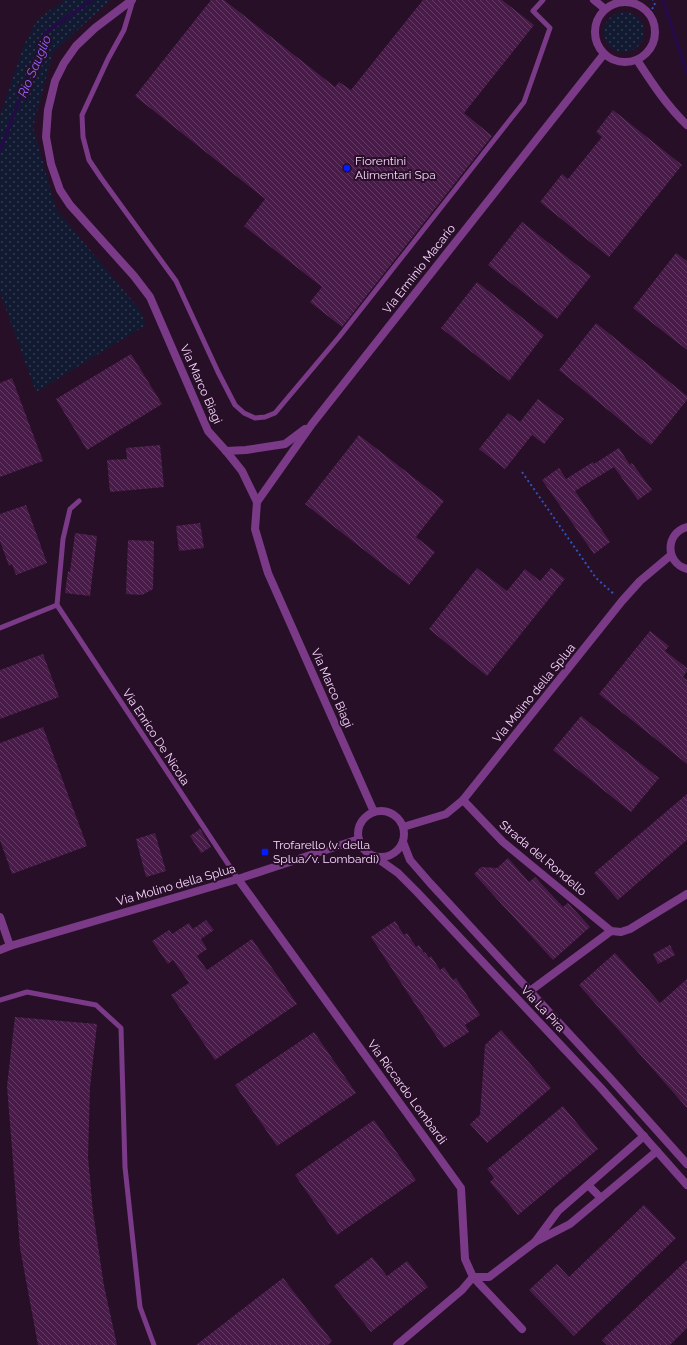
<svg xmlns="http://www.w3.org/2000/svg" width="687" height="1345" viewBox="0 0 687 1345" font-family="Raleway,sans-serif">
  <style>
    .grass { fill: url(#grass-dots) }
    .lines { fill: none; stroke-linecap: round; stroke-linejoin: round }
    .stream { stroke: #240a46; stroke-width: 3.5 }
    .building { fill: url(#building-back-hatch) }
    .path { stroke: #2e53bb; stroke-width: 2; stroke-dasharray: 2 3; stroke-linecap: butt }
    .service { stroke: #7a3a87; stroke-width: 5 }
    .minor { stroke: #7a3a87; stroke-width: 8 }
    .tertiary { stroke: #7a3a87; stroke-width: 8 }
    .poi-dot { fill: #021cff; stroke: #270f28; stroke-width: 1.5 }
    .labels { text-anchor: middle; stroke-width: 4; stroke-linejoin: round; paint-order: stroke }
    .poi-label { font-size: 12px; fill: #fbd6ff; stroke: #270f28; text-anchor: start }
    .street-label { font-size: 12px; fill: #fbd6ff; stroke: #270f28 }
    .water-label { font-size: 13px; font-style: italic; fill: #8d64ff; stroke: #270f28 }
  </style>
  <defs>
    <pattern id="grass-dots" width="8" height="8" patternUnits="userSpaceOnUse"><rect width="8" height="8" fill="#121a32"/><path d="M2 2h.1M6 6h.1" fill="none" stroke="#353b51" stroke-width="1.8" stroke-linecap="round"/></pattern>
    <pattern id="building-back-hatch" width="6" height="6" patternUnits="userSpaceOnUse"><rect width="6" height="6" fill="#491b49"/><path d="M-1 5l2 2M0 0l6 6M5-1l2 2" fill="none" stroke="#643b64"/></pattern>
  </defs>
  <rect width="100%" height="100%" fill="#270f28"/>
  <g class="grass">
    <path d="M64,0H111L53,52L33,127L56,209L140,310L146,325L36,392L0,293V116L23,47L37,20Z"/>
    <circle cx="624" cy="32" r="20"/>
  </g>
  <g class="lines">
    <g class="stream">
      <path d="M663,0L687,73"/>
      <path d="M0,151L45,33L92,0"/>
    </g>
  </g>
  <g class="building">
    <path d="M211,0H224L335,87L339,82L351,90L423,0H502L534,25L464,113L492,136L342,327L310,302L322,287L244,226L265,199L135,96Z"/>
    <path d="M613,110L682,165L609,257L540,202L562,174L568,179L602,137L596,132Z"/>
    <path d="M522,222L591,276L557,319L488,265Z"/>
    <path d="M676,253L687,261V350L633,308Z"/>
    <path d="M477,282L544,335L509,381L441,328Z"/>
    <path d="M596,323L687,396V400L651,445L559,370Z"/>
    <path d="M131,354L162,404L87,450L56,399Z"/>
    <path d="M12,378L43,461L0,477V383Z"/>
    <path d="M538,399L564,419L544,444L532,435L505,469L479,449L508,413L520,422Z"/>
    <path d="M359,435L444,501L416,537L435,552L409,585L305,504Z"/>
    <path d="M160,445L164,487L110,492L107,460L127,459L126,448Z"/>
    <path d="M619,448L630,465L632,463L652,490L638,500L614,467L575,491L610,542L594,554L542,480L559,468L566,479L593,462L594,464Z"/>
    <path d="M26,505L47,563L16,575L12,564L9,566L0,541V514Z"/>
    <path d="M200,523L204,548L179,551L176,526Z"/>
    <path d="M75,533L97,536L90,596L65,593L68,571L70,572Z"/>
    <path d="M128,540L154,541L153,589L142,595L126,594Z"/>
    <path d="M477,568L507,591L525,569L540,581L551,568L565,579L487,676L429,629Z"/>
    <path d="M650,631L669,646L665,651L687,668V671L683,677L687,680V764L599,694Z"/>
    <path d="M43,654L59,697L0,719V670Z"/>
    <path d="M581,716L659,778L631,812L553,750Z"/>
    <path d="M43,727L87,846L12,874L0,840V743Z"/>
    <path d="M687,794V840L618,900L594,873Z"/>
    <path d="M200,829L211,847L201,853L190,836Z"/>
    <path d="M155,833L166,871L146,877L136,839Z"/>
    <path d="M508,858L529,882L535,877L563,907L568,903L590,927L553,960L474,874L481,867L497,868Z"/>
    <path d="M206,920L214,930L201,939L207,949L197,956L207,970L252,939L297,1004L215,1060L171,995L189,983L173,960L168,964L152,941L169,930L172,934L189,923L193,929Z"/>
    <path d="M395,921L404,935L407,933L416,947L419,945L424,953L425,952L429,958L431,956L440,970L444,967L453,980L456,978L480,1015L465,1025L469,1032L444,1048L371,937Z"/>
    <path d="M670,945L675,955L658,964L653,954Z"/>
    <path d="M615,953L660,1003L687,979V1108L579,985Z"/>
    <path d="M15,1017L97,1024L90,1087L88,1157L93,1212L104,1286L117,1345H38L20,1248L7,1086Z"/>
    <path d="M501,1030L551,1088L487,1143L470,1124L480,1115L485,1045Z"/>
    <path d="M314,1032L356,1093L277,1146L235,1085Z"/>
    <path d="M563,1106L598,1149L518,1215L490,1182L494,1178L487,1169Z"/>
    <path d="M374,1120L416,1180L337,1235L295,1175Z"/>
    <path d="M644,1205L676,1238L574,1336L529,1290L557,1264L569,1277Z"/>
    <path d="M372,1257L387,1276L407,1261L428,1287L371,1332L334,1286Z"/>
    <path d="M687,1260V1328L670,1345H607L602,1340Z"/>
    <path d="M283,1278L332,1341L328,1345H196Z"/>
  </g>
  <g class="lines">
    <g class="path">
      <path d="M649,13L655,5L653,0"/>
      <path d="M522,472L596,578L615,595"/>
    </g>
    <g class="service">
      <path d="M133,0L124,30L108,59L82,115L83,137L89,160L101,178L176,281L218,372L235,405L244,413L255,418L265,417L275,413L339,337L524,102L550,28L533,11L543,0"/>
      <path d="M79,501L70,509L63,539L57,605L238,879"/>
      <path d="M0,628L57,605"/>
      <path d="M0,1000L27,992L96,1005L121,1028L125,1167L140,1307L154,1345"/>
    </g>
    <g class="minor">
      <path d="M132,0L95,28L76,46L64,63L55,81L48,110L46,137L51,164L60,190L70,205L134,276L150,297L208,431L226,451L242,471L257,502L255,529L268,573L374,812"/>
      <path d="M594,0L605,9"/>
      <circle cx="625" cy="32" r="30"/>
      <path d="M637,60C652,83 667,106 687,125"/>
      <path d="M226,451L246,450L285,444L305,429"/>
      <path d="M257,502L312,424L604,54"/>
      <path d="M687,527C665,533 665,563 687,569"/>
      <path d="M463,800L503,842L611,931L621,932L630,929L687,894"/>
      <path d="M403,827L446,814L463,800L622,601L640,581L671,555"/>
      <path d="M238,879L461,1188L465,1259L473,1277L522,1329"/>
      <path d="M0,917L10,946"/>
      <path d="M0,950L10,946L238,879L359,839"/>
      <path d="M530,991L611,931"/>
      <path d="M644,1136L558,1211L535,1242L570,1224L657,1151"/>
      <path d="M588,1185L601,1198"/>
      <path d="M397,1345L462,1290L473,1277H489L535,1242"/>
    </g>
    <g class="tertiary">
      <circle cx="381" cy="834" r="23"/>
      <path d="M403,842L410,860L430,883L610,1078L687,1164"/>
      <path d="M374,856L398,873L417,892L600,1087L687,1185"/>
    </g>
  </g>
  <g class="poi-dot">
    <circle cx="347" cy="168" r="4"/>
    <rect x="261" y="848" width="8" height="8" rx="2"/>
  </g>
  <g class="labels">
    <g class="poi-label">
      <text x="355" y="165">Fiorentini<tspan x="355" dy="14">Alimentari Spa</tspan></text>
      <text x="273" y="849">Trofarello (v. della<tspan x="273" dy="14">Splua/v. Lombardi)</tspan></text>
    </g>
    <g class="street-label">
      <text transform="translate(419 269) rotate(-52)" y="4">Via Erminio Macario</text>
      <text transform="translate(201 384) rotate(66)" y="4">Via Marco Biagi</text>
      <text transform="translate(332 688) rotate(66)" y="4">Via Marco Biagi</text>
      <text transform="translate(534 693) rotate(-51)" y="4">Via Molino della Splua</text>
      <text transform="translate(156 737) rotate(57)" y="4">Via Enrico De Nicola</text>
      <text transform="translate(543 858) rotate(40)" y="4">Strada del Rondello</text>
      <text transform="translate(176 885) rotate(-16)" y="4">Via Molino della Splua</text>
      <text transform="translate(543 1009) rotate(47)" y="4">Via La Pira</text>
      <text transform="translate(407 1092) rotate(54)" y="4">Via Riccardo Lombardi</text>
    </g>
    <g class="water-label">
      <text transform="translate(34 66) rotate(-67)" y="5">Rio Sauglio</text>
    </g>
  </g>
</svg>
